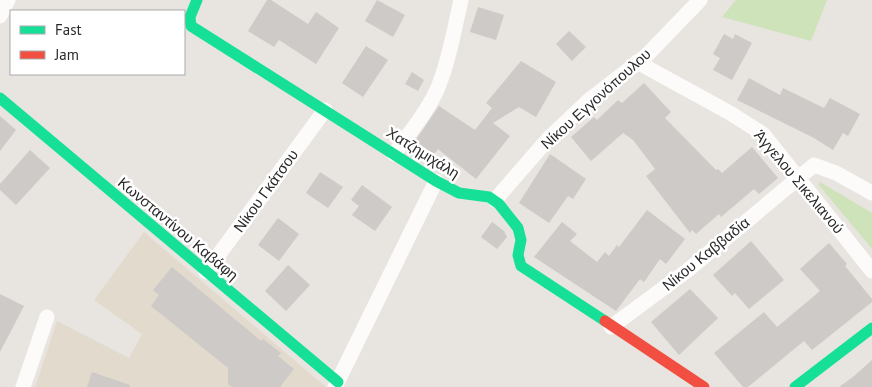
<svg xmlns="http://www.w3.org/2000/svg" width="872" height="387" viewBox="0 0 872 387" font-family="'PT Sans',sans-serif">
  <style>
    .education { fill: #e3dace }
    .green { fill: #cee3ba }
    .building { fill: #cdcac7 }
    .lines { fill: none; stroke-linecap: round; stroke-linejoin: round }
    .street { stroke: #fcfbfa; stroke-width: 15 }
    .fast { stroke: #16e098; stroke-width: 11 }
    .jam { stroke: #f24e42; stroke-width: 11 }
    .labels { text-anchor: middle; stroke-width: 5; stroke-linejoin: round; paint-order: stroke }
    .street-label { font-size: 15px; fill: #2a2a2a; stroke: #fff }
  </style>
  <rect width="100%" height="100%" fill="#e8e4e0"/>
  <path class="education" d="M144,232L326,387H35L57,321L129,358L142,334L94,300Z"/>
  <g class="green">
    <path d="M736,0H827L811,41L722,17Z"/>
    <path d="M820,182L872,213V249L818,184Z"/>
  </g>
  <g class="building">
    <path d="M267,0H271L308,24L316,12L339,28L316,64L279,40L274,47L248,31Z"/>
    <path d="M377,0L405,15L393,37L365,21Z"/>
    <path d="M478,7L504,15L496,40L470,32Z"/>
    <path d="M569,31L586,47L572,61L556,44Z"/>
    <path d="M724,34L733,39L735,34L752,43L732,80L713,70L720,58L713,54Z"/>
    <path d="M366,46L388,60L363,97L342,83Z"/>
    <path d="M521,61L556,82L536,117L519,107L493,123L510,136L476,179L438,149L434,154L415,141L439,106L475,130L492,108L486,103Z"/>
    <path d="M412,72L424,80L418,91L405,84Z"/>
    <path d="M749,78L780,95L783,88L824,108L830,98L860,114L848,136L843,133L833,150L814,138L737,100Z"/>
    <path d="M644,83L671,112L665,118L716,170L718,169L722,173L752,147L778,178L759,194L754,189L721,217L719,214L696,234L692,230L690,233L646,176L655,169L633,140L623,133L591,161L571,137L594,117L597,120L618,100L622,103Z"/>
    <path d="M0,116L16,130L0,151Z"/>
    <path d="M30,150L50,168L16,205L0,190V184Z"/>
    <path d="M550,154L586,179L573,199L568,196L549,223L519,203Z"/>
    <path d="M320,172L343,187L328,208L306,193Z"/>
    <path d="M362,185L392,207L375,231L352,215L359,206L351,200Z"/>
    <path d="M647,210L685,239L666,264L660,259L644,282L640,279L616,311L534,257L562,222L577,234L570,241L597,262L605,252L609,256L617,245L619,247Z"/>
    <path d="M278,218L299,234L279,261L258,245Z"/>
    <path d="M492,222L504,231L507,237L497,249L481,237Z"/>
    <path d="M751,241L784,280L749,309L735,293L732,296L713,275Z"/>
    <path d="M829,243L847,264L845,266L872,299V302L812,350L804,341L748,387H743L714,353L764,312L777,327L820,291L800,269Z"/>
    <path d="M288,265L310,285L286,311L265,291Z"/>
    <path d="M172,267L261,341L263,339L281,353L278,356L294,369L280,387H232L228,384V368L151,306L159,295L153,290Z"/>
    <path d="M690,289L718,318L679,355L651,322Z"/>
    <path d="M0,294L24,306L0,352Z"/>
    <path d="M872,360V387H839L853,377Z"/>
    <path d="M92,372L130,385V387H87Z"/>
  </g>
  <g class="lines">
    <g class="street">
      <path d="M0,16L8,0"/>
      <path d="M637,62L730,113L763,134L872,271"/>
      <path d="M394,154C409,134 426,113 437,90C449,61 454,30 461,0"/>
      <path d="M495,200L548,139L588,101L646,56L700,0"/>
      <path d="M206,272L325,110"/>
      <path d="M611,327L688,270L814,165L836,173L872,193"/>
      <path d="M23,387L47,317"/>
      <path d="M335,387L436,181"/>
    </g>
    <g class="fast">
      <path d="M197,0L190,17L191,26L436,181L459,193L489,197L499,204L518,228L521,240L518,255L521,266L605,321"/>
      <path d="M0,98L338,382"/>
      <path d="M795,387L872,328"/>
    </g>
    <path class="jam" d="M605,321L704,387"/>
  </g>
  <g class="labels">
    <g class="street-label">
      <text transform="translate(596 99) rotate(-42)" y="5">Νίκου Εγγονόπουλου</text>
      <text transform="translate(423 153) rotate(32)" y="5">Χατζημιχάλη</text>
      <text transform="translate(799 182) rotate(50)" y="5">Άγγελου Σικελιανού</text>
      <text transform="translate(266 191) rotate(-54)" y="5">Νίκου Γκάτσου</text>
      <text transform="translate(178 229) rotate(40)" y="5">Κωνσταντίνου Καβάφη</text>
      <text transform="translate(706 254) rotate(-39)" y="5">Νίκου Καββαδία</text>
    </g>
  </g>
  <rect x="10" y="10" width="175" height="65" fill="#ffffff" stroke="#aaaaaa"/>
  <rect x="20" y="26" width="25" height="8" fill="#16e098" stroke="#aaaaaa"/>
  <text x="55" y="35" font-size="15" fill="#2a2a2a">Fast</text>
  <rect x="20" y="51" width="25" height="8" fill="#f24e42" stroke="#aaaaaa"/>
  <text x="55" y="60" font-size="15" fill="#2a2a2a">Jam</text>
</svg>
